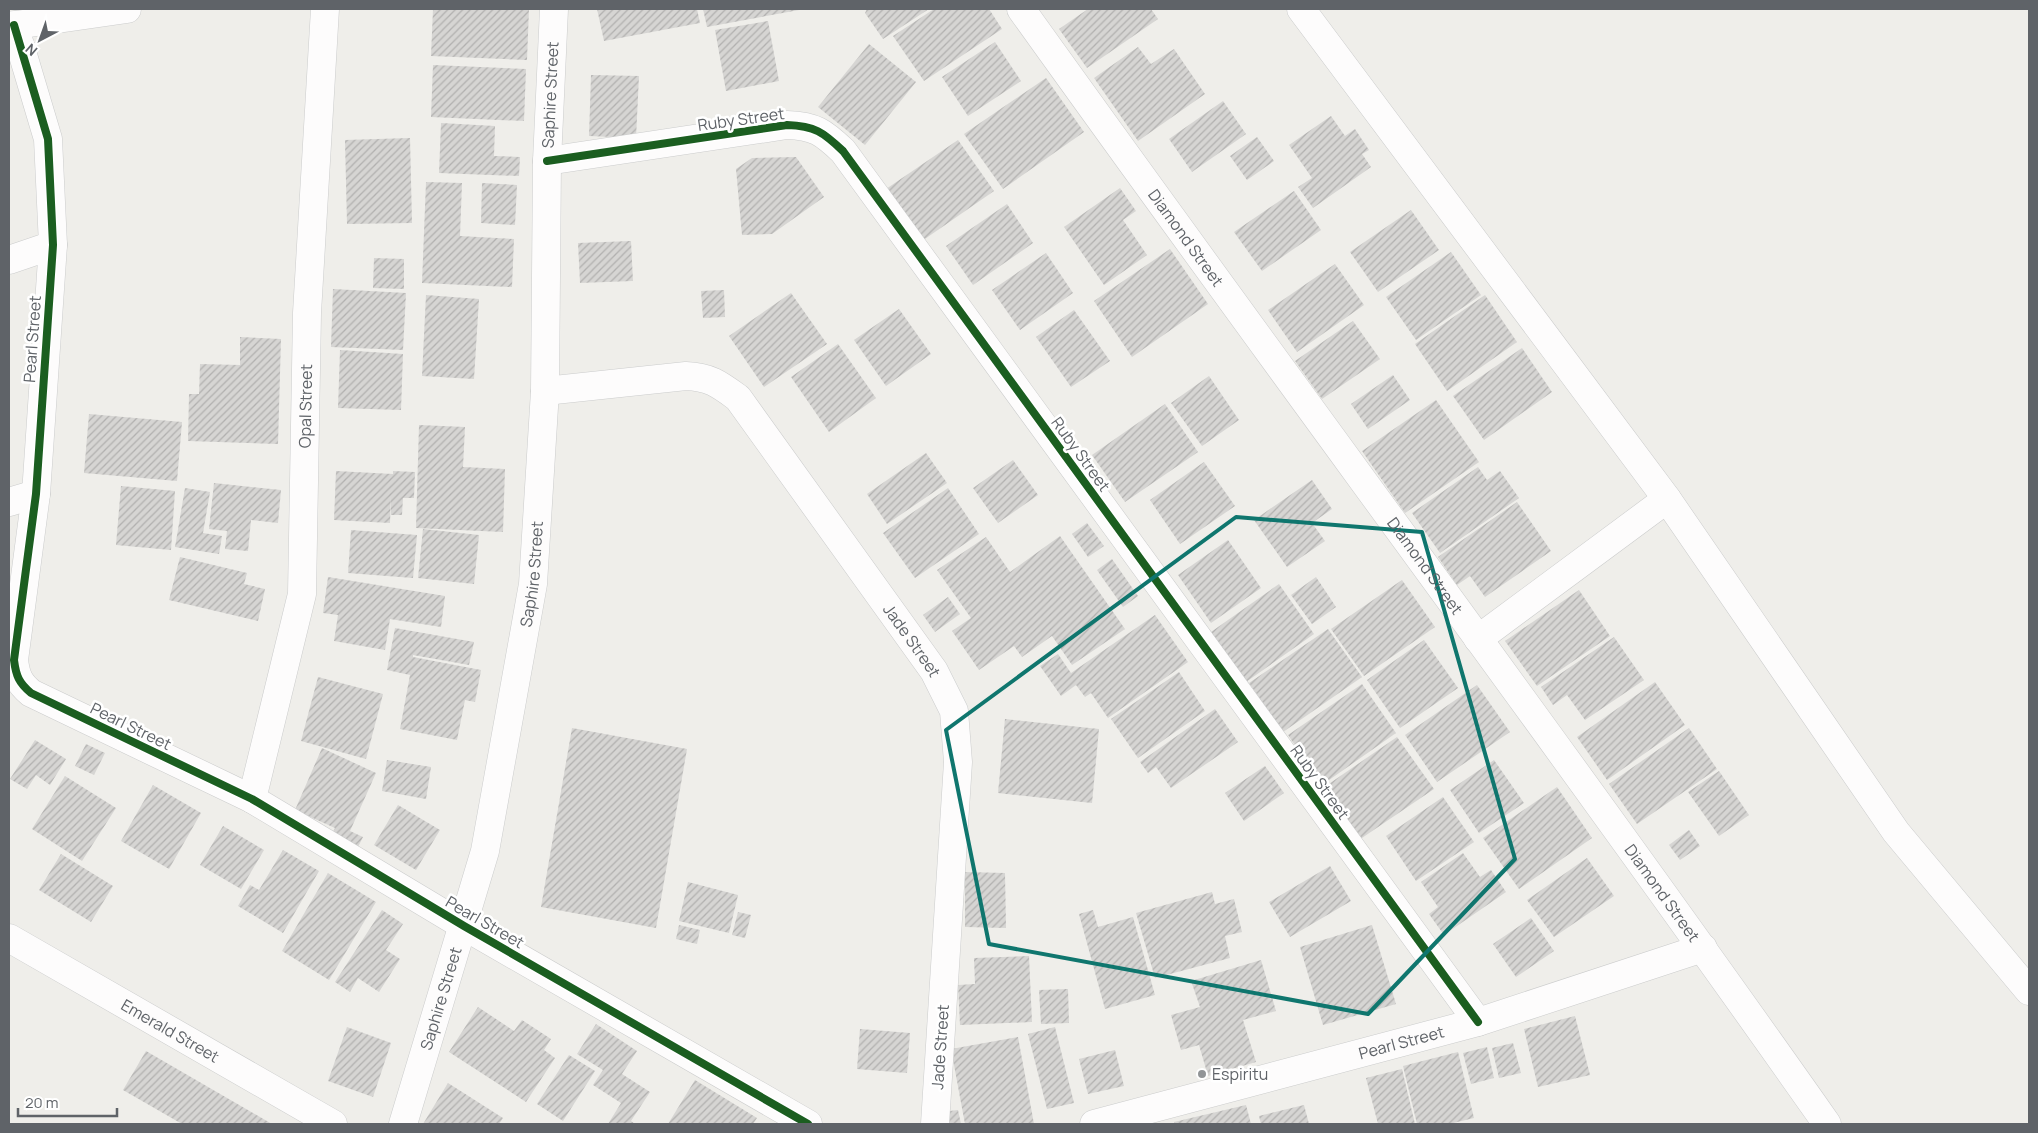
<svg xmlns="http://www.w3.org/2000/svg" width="2038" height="1133" viewBox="0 0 2038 1133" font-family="Manrope,sans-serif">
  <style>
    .building { fill: url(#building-hatch) }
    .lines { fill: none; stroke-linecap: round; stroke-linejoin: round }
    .minor-casing { stroke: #cbcccc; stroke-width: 29 }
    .tertiary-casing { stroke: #cbcccc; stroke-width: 29 }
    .minor { stroke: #fdfcfc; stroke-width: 28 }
    .tertiary { stroke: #fdfcfc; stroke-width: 28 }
    .cycleway-casing { stroke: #fff; stroke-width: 11 }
    .cycleway { stroke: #1b5e20; stroke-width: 8 }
    .marked { fill: none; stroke: #0f766e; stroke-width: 4; stroke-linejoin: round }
    .poi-dot { fill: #919496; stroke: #fff; stroke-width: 2 }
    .labels { text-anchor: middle; stroke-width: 5; stroke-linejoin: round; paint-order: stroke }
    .street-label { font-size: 16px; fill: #5f6368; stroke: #fff }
    .poi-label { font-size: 16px; fill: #5f6368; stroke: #fff; text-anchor: start }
  </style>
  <defs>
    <pattern id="building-hatch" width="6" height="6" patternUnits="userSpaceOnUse" patternTransform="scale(1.25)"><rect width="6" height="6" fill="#d6d5d3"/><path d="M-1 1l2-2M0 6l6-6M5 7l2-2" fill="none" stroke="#b1b0af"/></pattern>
  </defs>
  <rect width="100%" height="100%" fill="#efeeea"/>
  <g class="building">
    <path d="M433,9H529L527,60L431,56Z"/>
    <path d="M597,9H697L700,23L604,41Z"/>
    <path d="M703,9H799V10L707,27Z"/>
    <path d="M867,9H929L883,39L865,13Z"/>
    <path d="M934,9H989L1002,29L924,81L893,36Z"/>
    <path d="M1088,9H1151L1158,19L1087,68L1059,29Z"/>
    <path d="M768,21L779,81L726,91L715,30Z"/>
    <path d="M995,42L1021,81L968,116L942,77Z"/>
    <path d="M869,44L916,82L865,145L818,107Z"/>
    <path d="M1138,47L1151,64L1174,49L1205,94L1138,141L1094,78Z"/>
    <path d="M433,65L526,69L524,121L431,117Z"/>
    <path d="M591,75L639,76L636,138L589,136Z"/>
    <path d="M1046,78L1084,132L1003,189L964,134Z"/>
    <path d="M1223,101L1246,134L1192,172L1169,139Z"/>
    <path d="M1331,116L1345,136L1355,129L1369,150L1362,154L1371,167L1313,208L1298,187L1312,178L1289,145Z"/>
    <path d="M441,123L495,126L494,156L520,157L519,176L439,173Z"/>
    <path d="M1257,137L1274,161L1247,180L1230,156Z"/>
    <path d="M410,138L412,223L347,224L345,140Z"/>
    <path d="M958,140L994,191L922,241L886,189Z"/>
    <path d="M796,157L824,197L772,234L742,235L736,169L752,158Z"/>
    <path d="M426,182L462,183L460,236L514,239L512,287L422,283Z"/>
    <path d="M482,183L517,185L515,225L481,223Z"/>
    <path d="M1120,188L1136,211L1123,220L1147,255L1104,285L1064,227Z"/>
    <path d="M1294,191L1321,230L1262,271L1234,232Z"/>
    <path d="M1007,204L1033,243L973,285L946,246Z"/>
    <path d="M1411,210L1439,250L1378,292L1350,252Z"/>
    <path d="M631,241L633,281L580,283L578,243Z"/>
    <path d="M1170,249L1208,304L1132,357L1094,301Z"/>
    <path d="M1451,252L1481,295L1416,340L1386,297Z"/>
    <path d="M1046,253L1073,293L1020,330L992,290Z"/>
    <path d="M374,258L404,259V289L373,288Z"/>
    <path d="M1335,264L1364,305L1297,352L1268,310Z"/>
    <path d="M333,289L406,293L403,350L331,347Z"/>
    <path d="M724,290L725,317L703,318L701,291Z"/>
    <path d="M791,293L827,344L764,387L729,336Z"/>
    <path d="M426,295L479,299L474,379L422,376Z"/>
    <path d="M1485,295L1517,342L1447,391L1415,344Z"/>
    <path d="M899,309L931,354L886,386L854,340Z"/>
    <path d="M1074,310L1110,361L1071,387L1036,337Z"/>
    <path d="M1353,321L1380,359L1322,399L1295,361Z"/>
    <path d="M240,337L281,339L278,444L188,441L189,394H199L200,364L240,365Z"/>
    <path d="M838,344L876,398L829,432L791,377Z"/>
    <path d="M1522,348L1552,392L1484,440L1453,396Z"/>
    <path d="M340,350L403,354L401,410L338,408Z"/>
    <path d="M1393,375L1410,400L1368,429L1351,404Z"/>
    <path d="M1209,376L1239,420L1202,446L1171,403Z"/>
    <path d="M1436,400L1479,462L1405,513L1362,451Z"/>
    <path d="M1165,404L1198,452L1125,502L1092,455Z"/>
    <path d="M89,414L182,422L177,481L84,473Z"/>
    <path d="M419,425L465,427L463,467L505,469L503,532L416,528Z"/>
    <path d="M926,453L947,483L887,524L867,494Z"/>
    <path d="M1013,460L1038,495L998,523L973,488Z"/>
    <path d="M1204,462L1235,506L1180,544L1150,500Z"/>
    <path d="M1478,467L1487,480L1500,471L1519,498L1440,553L1412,513Z"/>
    <path d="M336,471L393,474V471L415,472L414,498H403L402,515H391V496L390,523L334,520Z"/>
    <path d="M1312,480L1332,509L1312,523L1325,541L1287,567L1254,520Z"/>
    <path d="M214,483L281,490L278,523L251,520L248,551L225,549L227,531L209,529Z"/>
    <path d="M121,486L175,491L171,550L116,545Z"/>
    <path d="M185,488L210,492L203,533L222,536L219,554L175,547Z"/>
    <path d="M948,488L979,534L915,578L883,533Z"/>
    <path d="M1517,502L1551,551L1485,597L1470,576L1457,585L1438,557Z"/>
    <path d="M1087,523L1104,546L1088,557L1072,534Z"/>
    <path d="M423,529L479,535L474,584L418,578Z"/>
    <path d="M351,530L417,535L413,578L348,573Z"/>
    <path d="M1060,536L1125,629L1072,665L1052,636L1022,657L1014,646L979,670L952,631L971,618L937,570L986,537L1010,572Z"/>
    <path d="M1228,540L1261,588L1211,623L1178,575Z"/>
    <path d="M180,557L247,573L244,584L265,589L258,621L169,600Z"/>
    <path d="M1112,559L1138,596L1123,607L1097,570Z"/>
    <path d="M328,577L445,596L441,627L390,619L385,650L334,641L338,615L323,613Z"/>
    <path d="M1316,577L1336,607L1312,624L1291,595Z"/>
    <path d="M1402,580L1435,627L1364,676L1331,629Z"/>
    <path d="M1279,584L1314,634L1246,682L1211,632Z"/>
    <path d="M1579,590L1610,636L1537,686L1505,641Z"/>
    <path d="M948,597L960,614L935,632L923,615Z"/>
    <path d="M1155,615L1188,662L1108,718L1091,693L1085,697L1076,685L1061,696L1040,666L1058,654L1071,673Z"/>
    <path d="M395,628L474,642L469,665L413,655V657L481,670L475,702L465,700L457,740L400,729L410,675L387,670Z"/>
    <path d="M1328,629L1362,677L1283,732L1249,683Z"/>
    <path d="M1614,637L1644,680L1585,720L1567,695L1553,705L1541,687Z"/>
    <path d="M1424,640L1458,688L1400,728L1367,680Z"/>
    <path d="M1179,672L1205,711L1138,758L1111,719Z"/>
    <path d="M318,677L383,694L366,759L301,741Z"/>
    <path d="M1655,682L1685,725L1607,780L1577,737Z"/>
    <path d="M1362,684L1396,733L1322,785L1288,735Z"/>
    <path d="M1477,685L1510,732L1437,782L1405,735Z"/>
    <path d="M1215,709L1238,742L1171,788L1156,767L1148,773L1140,762Z"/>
    <path d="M1005,719L1099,729L1092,803L998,793Z"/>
    <path d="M572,728L687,749L656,928L541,907Z"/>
    <path d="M1689,728L1717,769L1637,824L1609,784Z"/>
    <path d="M1397,737L1434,789L1359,840L1323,788Z"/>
    <path d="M35,740L66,759L50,785L36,775L27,789L10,779Z"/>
    <path d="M86,744L105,753L94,775L75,766Z"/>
    <path d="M322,748L376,773L350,831L363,837L358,847L331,835L335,828L295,810Z"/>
    <path d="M387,760L431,767L426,799L382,791Z"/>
    <path d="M1494,760L1524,803L1479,833L1450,790Z"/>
    <path d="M1265,766L1284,793L1244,821L1225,793Z"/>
    <path d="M1719,771L1749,815L1719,836L1688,792Z"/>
    <path d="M65,776L116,808L82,861L32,829Z"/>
    <path d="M153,785L201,813L169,869L121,841Z"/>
    <path d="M1557,787L1592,838L1519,889L1483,838Z"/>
    <path d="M1443,797L1474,842L1416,881L1386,836Z"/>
    <path d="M398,805L440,830L416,870L374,845Z"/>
    <path d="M223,826L264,850L241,889L200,865Z"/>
    <path d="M1689,830L1700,846L1680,860L1669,845Z"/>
    <path d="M283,850L319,871L283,933L238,906L250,885L259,890Z"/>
    <path d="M1463,853L1480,877L1491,870L1506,892L1444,935L1429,914L1438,907L1421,882Z"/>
    <path d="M61,854L113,886L91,922L39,890Z"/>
    <path d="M1587,858L1614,896L1554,937L1527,900Z"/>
    <path d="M1330,866L1351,901L1290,937L1269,902Z"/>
    <path d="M965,872L1005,873L1006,928L965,927Z"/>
    <path d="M328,873L376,902L329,980L282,951Z"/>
    <path d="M688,882L738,895L729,933L679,921Z"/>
    <path d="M1212,892L1215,904L1234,899L1242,932L1225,936L1230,958L1155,978L1136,913Z"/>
    <path d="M382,910L403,924L386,950L400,959L379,992L358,978L350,992L335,982Z"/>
    <path d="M1093,910L1098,927L1133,917L1155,995L1105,1009L1079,914Z"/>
    <path d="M738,912L751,915L745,938L732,935Z"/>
    <path d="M1531,918L1554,951L1516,977L1493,944Z"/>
    <path d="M679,925L700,930L697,944L676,939Z"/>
    <path d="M1372,925L1396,1004L1323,1025L1300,947Z"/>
    <path d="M1029,956L1032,1022L960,1025L958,985L975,984L974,958Z"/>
    <path d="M1261,960L1276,1011L1243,1020L1256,1062L1208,1076L1199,1045L1181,1050L1171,1015L1200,1007L1191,981Z"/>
    <path d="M1068,989L1069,1023L1041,1024L1039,990Z"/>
    <path d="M478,1007L514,1031L522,1020L551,1039L544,1050L555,1058L526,1102L449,1052Z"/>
    <path d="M1575,1016L1590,1075L1538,1087L1524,1029Z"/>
    <path d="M596,1024L637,1051L622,1074L650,1092L631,1121L635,1124H608L621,1103L593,1085L603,1070L577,1054Z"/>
    <path d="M347,1027L391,1043L373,1097L328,1081Z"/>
    <path d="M1055,1027L1074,1103L1047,1109L1028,1034Z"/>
    <path d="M860,1029L910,1033L907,1073L857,1069Z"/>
    <path d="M1018,1037L1034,1124H965L951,1049Z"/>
    <path d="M1513,1043L1521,1073L1499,1078L1492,1048Z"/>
    <path d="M1487,1047L1494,1078L1471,1084L1463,1053Z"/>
    <path d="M1115,1050L1124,1086L1088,1094L1079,1059Z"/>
    <path d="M146,1051L272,1124H182L123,1090Z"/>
    <path d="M1458,1052L1474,1118L1449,1124H1417L1403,1066Z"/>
    <path d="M569,1055L595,1071L563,1121L537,1104Z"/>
    <path d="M1402,1069L1415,1124H1378L1366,1078Z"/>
    <path d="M695,1080L757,1118L753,1124H668Z"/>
    <path d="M448,1083L503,1118L499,1124H423Z"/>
    <path d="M1246,1105L1251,1124H1174V1122Z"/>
    <path d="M1304,1105L1309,1124H1261L1259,1116Z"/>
    <path d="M958,1110L961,1124H943L941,1112Z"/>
  </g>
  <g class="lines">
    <defs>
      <g id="minor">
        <path id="s1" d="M1021,9C1288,382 1563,749 1827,1124"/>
        <path d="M14,25L48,139L53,245L36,494L14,660C16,676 19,683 31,693L252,799L464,926L808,1124"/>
        <path d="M9,26L127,9"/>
        <path d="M547,161L787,125C815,126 823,132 843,151L1478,1022"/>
        <path d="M9,260L53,245"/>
        <path id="s2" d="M545,391L686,376C710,377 719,384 738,398L934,671L954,711L958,762L935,1124"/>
        <path d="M9,502L36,494"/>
        <path d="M1478,639L1667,499"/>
        <path id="s3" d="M252,799L302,594L307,313L325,9"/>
        <path id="s4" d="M9,938L333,1124"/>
        <path id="s5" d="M403,1124L485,851L533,584L545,391L547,161L554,9"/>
        <path id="s6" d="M1094,1124L1478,1022L1703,948"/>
      </g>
      <path id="tertiary" d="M1301,9L1667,499L1896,832L2029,991"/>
    </defs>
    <use href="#minor" class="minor-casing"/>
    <use href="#tertiary" class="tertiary-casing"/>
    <use href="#minor" class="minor"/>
    <use href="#tertiary" class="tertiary"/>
    <defs>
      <g id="cycleway">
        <path d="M14,25L48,139L53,245L36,494L14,660C16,676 19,683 31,693L252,799L464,926L808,1124"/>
        <path d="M547,161L787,125C815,126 823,132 843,151L1478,1022"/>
      </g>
    </defs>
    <use href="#cycleway" class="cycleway-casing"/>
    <use href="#cycleway" class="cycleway"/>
  </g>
  <path class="marked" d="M1236,517L1422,532L1515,859L1368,1014L989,944L946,730Z"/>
  <circle class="poi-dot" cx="1202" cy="1074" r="5"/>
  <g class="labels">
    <g class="street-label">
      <text dy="6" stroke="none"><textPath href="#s5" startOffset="1046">Saphire Street</textPath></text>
      <text transform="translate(741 119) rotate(-8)" y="6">Ruby Street</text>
      <text dy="6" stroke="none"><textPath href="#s1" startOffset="282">Diamond Street</textPath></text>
      <text transform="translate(32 339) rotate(-86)" y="6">Pearl Street</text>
      <text dy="6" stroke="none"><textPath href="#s3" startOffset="399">Opal Street</textPath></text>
      <text transform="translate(1081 454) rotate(54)" y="6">Ruby Street</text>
      <text dy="6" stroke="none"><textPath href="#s1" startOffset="688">Diamond Street</textPath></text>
      <text dy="6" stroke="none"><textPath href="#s5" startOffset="566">Saphire Street</textPath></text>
      <text dy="6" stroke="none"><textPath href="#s2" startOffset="498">Jade Street</textPath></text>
      <text transform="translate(131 726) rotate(26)" y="6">Pearl Street</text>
      <text transform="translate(1320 782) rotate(54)" y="6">Ruby Street</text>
      <text dy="6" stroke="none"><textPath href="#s1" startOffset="1092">Diamond Street</textPath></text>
      <text transform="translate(485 922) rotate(30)" y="6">Pearl Street</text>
      <text dy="6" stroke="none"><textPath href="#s5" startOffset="131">Saphire Street</textPath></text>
      <text dy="6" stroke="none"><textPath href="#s4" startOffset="186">Emerald Street</textPath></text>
      <text dy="6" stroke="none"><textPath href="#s6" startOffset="318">Pearl Street</textPath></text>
      <text transform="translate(940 1047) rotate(-86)" y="6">Jade Street</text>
    </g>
    <g class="poi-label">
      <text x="1212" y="1080">Espiritu</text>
    </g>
  </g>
  <rect width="2038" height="1133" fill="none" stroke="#5f6368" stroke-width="20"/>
  <g transform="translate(40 40) rotate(221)" stroke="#ffffff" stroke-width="4" paint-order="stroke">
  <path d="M0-4L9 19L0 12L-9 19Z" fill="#5f6368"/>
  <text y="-8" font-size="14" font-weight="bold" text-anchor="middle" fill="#5f6368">N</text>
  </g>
  <path d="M18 1108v8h99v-8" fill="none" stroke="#5f6368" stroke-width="2.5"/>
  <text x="25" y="1108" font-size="15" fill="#5f6368" stroke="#ffffff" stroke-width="4" paint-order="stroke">20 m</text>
</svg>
